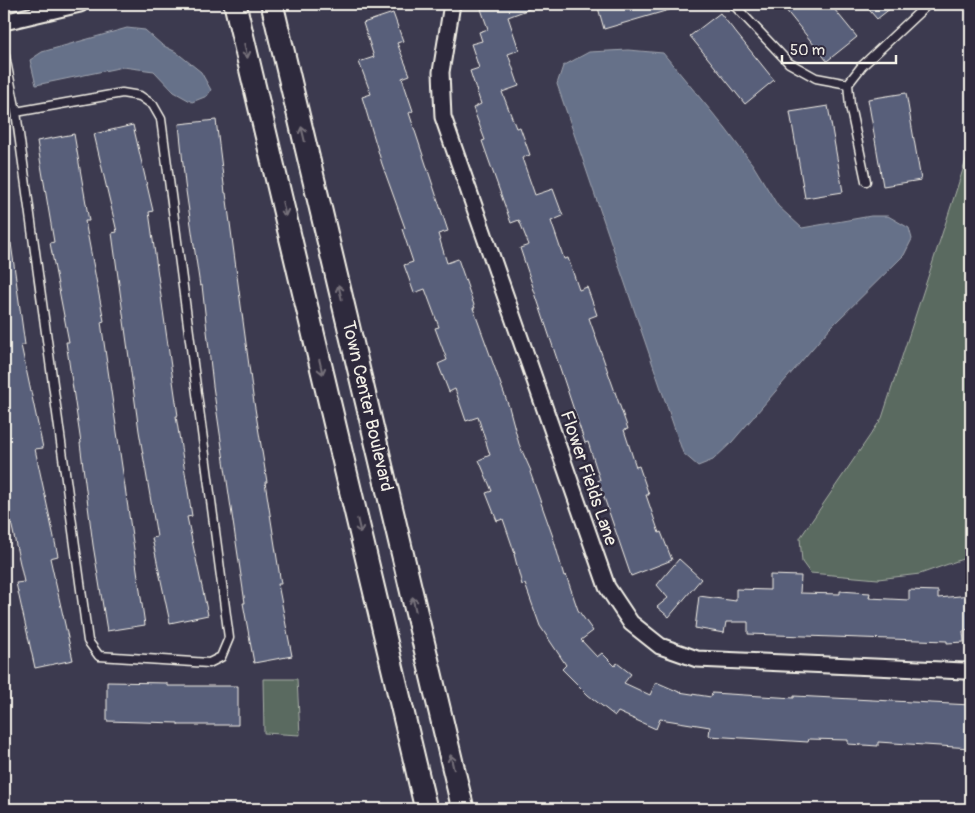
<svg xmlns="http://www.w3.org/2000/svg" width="975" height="813" viewBox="0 0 975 813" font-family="Pangolin,sans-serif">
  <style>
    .green { fill: #5a6a61; stroke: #a7aea4 }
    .water { fill: #667189; stroke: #9fa4af }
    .building { fill: #595e7a; stroke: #f4f1e8 }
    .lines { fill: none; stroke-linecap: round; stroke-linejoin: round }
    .lane-casing { stroke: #f4f1e8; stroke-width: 11 }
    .street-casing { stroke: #f4f1e8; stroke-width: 19 }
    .secondary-casing { stroke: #f4f1e8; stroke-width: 25 }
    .lane { stroke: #2f2a3d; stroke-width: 8 }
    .street { stroke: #2f2a3d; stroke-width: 15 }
    .secondary { stroke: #2f2a3d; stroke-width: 21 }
    .oneway { stroke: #747079 }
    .labels { text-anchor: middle; stroke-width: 5; stroke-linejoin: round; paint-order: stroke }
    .street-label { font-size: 18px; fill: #f4f1e8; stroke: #2f2a3d }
  </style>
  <rect width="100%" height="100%" fill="#3c3a4f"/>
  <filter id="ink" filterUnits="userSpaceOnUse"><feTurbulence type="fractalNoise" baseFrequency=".02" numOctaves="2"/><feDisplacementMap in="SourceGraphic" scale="10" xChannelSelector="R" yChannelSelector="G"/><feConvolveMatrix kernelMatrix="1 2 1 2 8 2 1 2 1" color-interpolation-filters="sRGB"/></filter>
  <g filter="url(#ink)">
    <g class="green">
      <path d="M971,145V556L920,574L878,579L810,573L802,562L800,538L882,418Z"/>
      <path d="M263,679H297L300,735L264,733Z"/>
    </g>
    <g class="water">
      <path d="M127,28L145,30L162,45L176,52L201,72L211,90L207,96L192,102L174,92L154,71L123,67L36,85L30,60L42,52Z"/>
      <path d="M628,50L663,53L725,128L753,165L778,206L802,228L871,216H888L909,228L912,239L904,255L830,328L732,442L713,460L698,466L683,453L557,84L563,66L589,52Z"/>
    </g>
    <g class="building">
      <path d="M495,4H540V5L508,17L519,50L508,54L519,86L502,92L516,128L520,127L530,155L522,158L535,195L553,189L563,216L551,221L564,259L568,258L579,290L587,287L597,315L589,318L628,429L624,430L636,467L639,466L649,495H646L659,533L661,532L672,560L631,576L598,480H600L588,442L585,443L520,248L529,245L519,220L511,223L482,141L485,140L473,108L481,104L470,71L479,68L471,44L482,41L479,32L488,29L481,9Z"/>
      <path d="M597,4H678L679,7L604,29Z"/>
      <path d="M781,4H830L857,37L827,61Z"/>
      <path d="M864,4H896L877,19Z"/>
      <path d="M393,13L403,41L397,43L410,75L402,78L413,111L409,113L448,231L438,234L447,263L458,259L475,308H473L509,407L519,444L531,471L530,472L553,537L564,576L566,575L578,610L593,631L581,640L597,657L602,653L615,666L617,663L631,674L624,683L650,695L656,682L679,692L711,697L712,693L794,698V696L971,705V748L878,742V746L848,744V740L809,739L808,742L709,736L710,727L660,719L656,729L618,712L615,716L588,695L562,669L566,665L540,626L525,584L522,585L514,554H515L503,519L497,521L486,493L492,491L479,460L490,455L478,417L466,421L455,389L449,392L438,364L447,360L435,328L439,327L425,289L414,293L404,265L413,262L402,229L405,228L382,164L362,97L371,94L359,62L374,57L363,23Z"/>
      <path d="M720,13L774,80L745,104L690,36Z"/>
      <path d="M906,93L921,180L883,186L868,99Z"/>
      <path d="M828,106L843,192L805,198L790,112Z"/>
      <path d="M216,120L225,193H226L253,396L267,482H265L281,584H278L292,656L254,663L243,603H245L213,386L202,285L200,286L185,184L179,124Z"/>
      <path d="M133,125L153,211L149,212L178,416H176L192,516L187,517L208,615L170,623L152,538L157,537L139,431L112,233L117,232L94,134Z"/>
      <path d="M74,134L89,221H85L104,321L101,322L145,625L107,631L93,545L80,443H81L66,342H69L50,243L54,242L37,141Z"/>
      <path d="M4,243H11L25,345H21L43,448L35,449L58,556L50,558L73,660L35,668L16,583L24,582L4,490V478L8,477L4,455Z"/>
      <path d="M679,559L701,579L669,617L657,607L668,598L657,585Z"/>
      <path d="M770,575L801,576L800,593L840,594V591L870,593L869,598L909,600V590L938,591V598L971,595V630L963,631L964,642L947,643V641L748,634V622H726L724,633L695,628L699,596L736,601V589L770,590Z"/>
      <path d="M107,682L167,683V686H238V725H178V723L107,721Z"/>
    </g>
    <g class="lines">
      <defs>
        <g id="lane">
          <path d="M733,4L789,63L816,78L848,84"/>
          <path d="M4,51L16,112L88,641L99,656L209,663L221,657L229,638L161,119L153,105L140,96L122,93L16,112"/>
          <path d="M866,181L850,106L848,84L862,66L928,4"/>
        </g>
        <g id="street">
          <path d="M452,4L441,72L443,117L607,587L631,623L660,646L697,659L964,671L971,670"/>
          <path d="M4,22L80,4"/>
        </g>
        <g id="secondary">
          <path d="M235,4L426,809"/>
          <path d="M272,4L463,809"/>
        </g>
      </defs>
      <use href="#lane" class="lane-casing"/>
      <use href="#street" class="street-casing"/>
      <use href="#secondary" class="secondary-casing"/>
      <use href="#lane" class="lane"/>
      <use href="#street" class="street"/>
      <use href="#secondary" class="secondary"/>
    </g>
    <defs><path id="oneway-shaft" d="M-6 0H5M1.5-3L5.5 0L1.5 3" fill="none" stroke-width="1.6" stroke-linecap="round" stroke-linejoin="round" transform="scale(1.25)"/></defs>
    <g class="oneway">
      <use href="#oneway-shaft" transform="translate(246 51) rotate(77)"/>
      <use href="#oneway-shaft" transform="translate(303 134) rotate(-103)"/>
      <use href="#oneway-shaft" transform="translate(284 209) rotate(77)"/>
      <use href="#oneway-shaft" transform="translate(340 292) rotate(-103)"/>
      <use href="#oneway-shaft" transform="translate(321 367) rotate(77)"/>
      <use href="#oneway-shaft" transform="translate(359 526) rotate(77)"/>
      <use href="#oneway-shaft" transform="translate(414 604) rotate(-103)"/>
      <use href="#oneway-shaft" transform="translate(452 762) rotate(-103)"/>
    </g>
  </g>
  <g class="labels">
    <g class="street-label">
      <text transform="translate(368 406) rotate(77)" y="6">Town Center Boulevard</text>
      <text transform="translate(589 478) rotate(71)" y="6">Flower Fields Lane</text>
    </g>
  </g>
  <rect width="975" height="813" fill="none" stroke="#2f2a3d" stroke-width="20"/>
  <rect x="10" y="10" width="955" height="793" fill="none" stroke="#f4f1e8" stroke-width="2" filter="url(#ink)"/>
  <path d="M782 55v8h114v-8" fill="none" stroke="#f4f1e8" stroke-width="2.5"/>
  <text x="790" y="55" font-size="15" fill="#f4f1e8" stroke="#2f2a3d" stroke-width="4" paint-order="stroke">50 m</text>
</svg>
